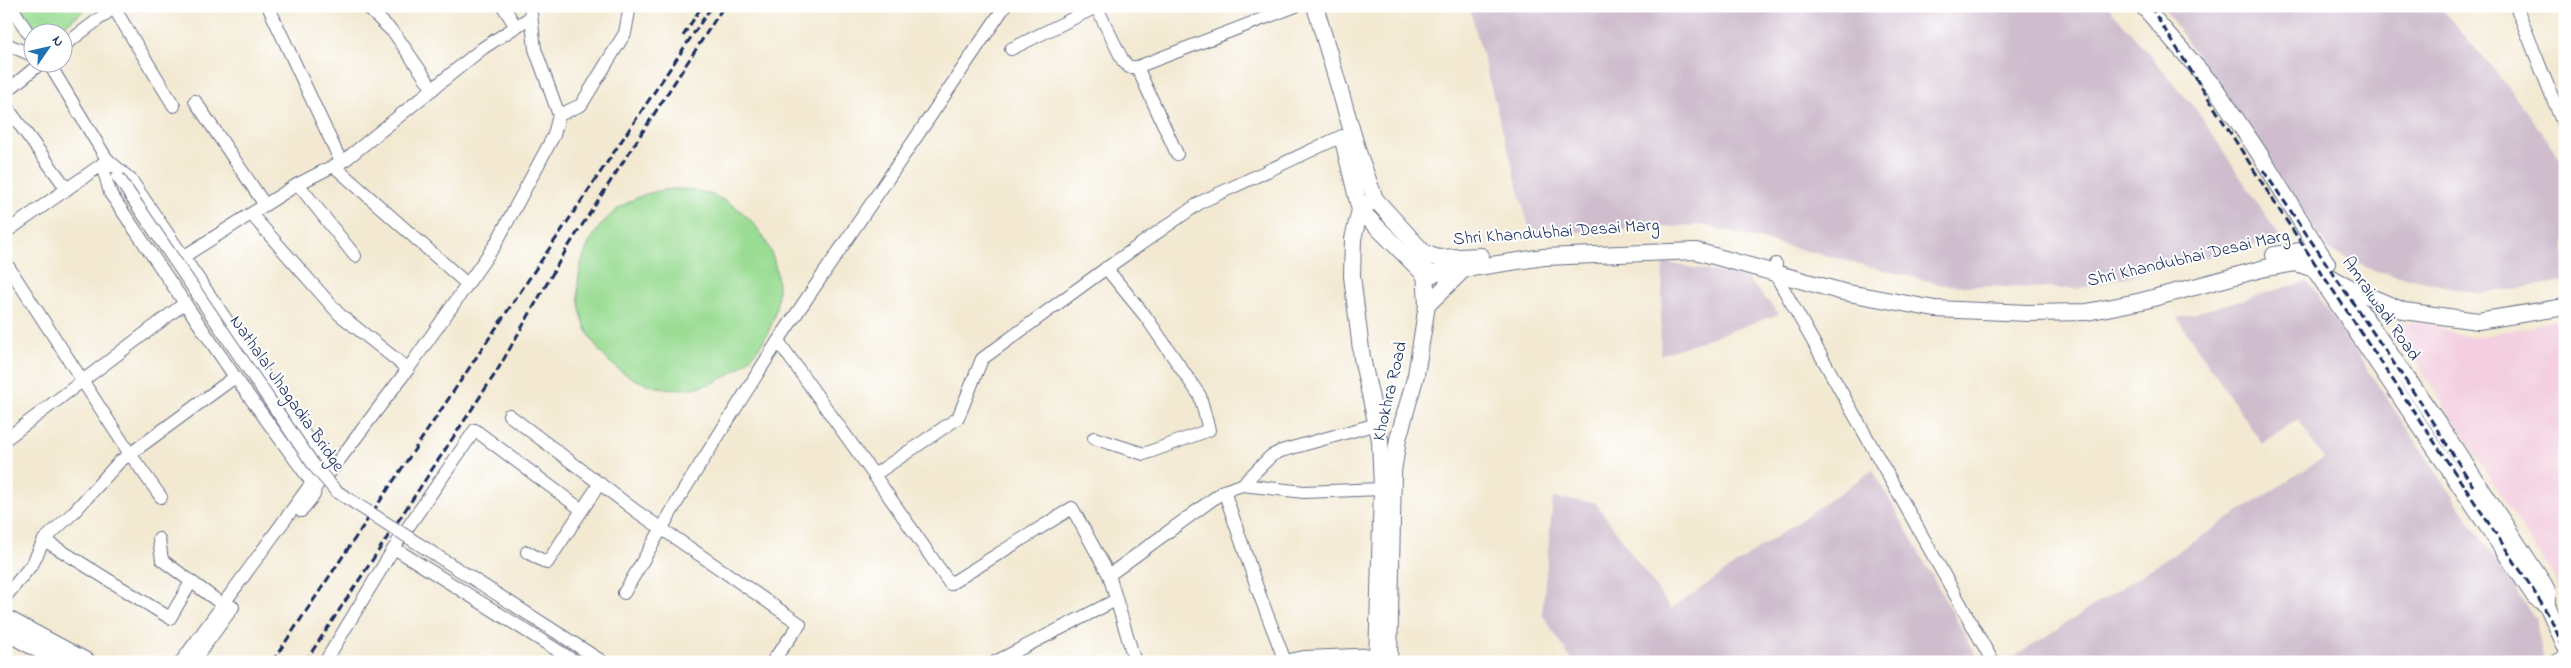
<svg xmlns="http://www.w3.org/2000/svg" width="2571" height="668" viewBox="0 0 2571 668" font-family="'Indie Flower',sans-serif">
  <style>
    .built { fill: #f3cfdf }
    .industrial { fill: #cfbdce }
    .green { fill: #9adc93; stroke: #5a8678 }
    .lines { fill: none; stroke-linecap: round; stroke-linejoin: round }
    .minor-casing { stroke: #677087; stroke-width: 14 }
    .major-casing { stroke: #677087; stroke-width: 18 }
    .minor { stroke: #fff; stroke-width: 12 }
    .major { stroke: #fff; stroke-width: 16 }
    .rail { stroke: #1b2f5e; stroke-width: 3; stroke-dasharray: 8 4; stroke-linecap: butt }
    .minor-bridge-casing { stroke: #677087; stroke-width: 14; stroke-linecap: butt }
    .minor-bridge { stroke: #fff; stroke-width: 12 }
    .labels { text-anchor: middle; stroke-width: 4; stroke-linejoin: round; paint-order: stroke }
    .street-label { font-size: 18px; fill: #1b2f5e; stroke: #fff }
  </style>
  <rect width="100%" height="100%" fill="#fff"/>
  <filter id="ink" filterUnits="userSpaceOnUse"><feTurbulence type="fractalNoise" baseFrequency=".02" numOctaves="2"/><feDisplacementMap in="SourceGraphic" scale="10" xChannelSelector="R" yChannelSelector="G"/><feConvolveMatrix kernelMatrix="1 2 1 2 8 2 1 2 1" color-interpolation-filters="sRGB"/></filter>
  <filter id="wash" filterUnits="userSpaceOnUse"><feTurbulence type="fractalNoise" baseFrequency=".0096" numOctaves="4" result="noise"/><feDisplacementMap in="SourceGraphic" scale="20" xChannelSelector="R" yChannelSelector="G"/><feGaussianBlur stdDeviation="1.12" result="paint"/><feColorMatrix in="noise" values="0 0 0 0 0 0 0 0 0 0 0 0 0 0 0 0 0 1.4 0 .05"/><feComposite in="paint" operator="in"/></filter>
  <g filter="url(#wash)">
    <rect width="100%" height="100%" fill="#f3e9d2"/>
    <path class="built" d="M2565,319V595L2393,326L2418,321L2473,338Z"/>
    <g class="industrial">
      <path d="M1469,6H2108L2197,111L2281,239L2077,289L1944,285L1702,225L1531,235Z"/>
      <path d="M2163,6H2439L2511,90L2565,166V281L2480,294L2372,270L2329,250Z"/>
      <path d="M1663,262L1747,278L1779,314L1660,355Z"/>
      <path d="M2308,281L2536,620L2544,662H2006L2323,458L2298,419L2262,444L2177,318Z"/>
      <path d="M1873,470L1980,662H1573L1542,614L1553,498L1596,503L1671,609Z"/>
    </g>
    <g class="green">
      <path d="M19,6H90L56,32H37Z"/>
      <circle cx="678" cy="289" r="100"/>
    </g>
  </g>
  <g filter="url(#ink)">
    <g class="lines">
      <defs>
        <g id="minor">
          <path d="M11,6L32,39"/>
          <path d="M268,6L341,162"/>
          <path d="M366,6L395,34L433,89"/>
          <path d="M503,6L516,27"/>
          <path d="M1096,6L1123,61L1129,67H1137L1296,6"/>
          <path d="M2516,6L2565,129"/>
          <path d="M114,8L174,106"/>
          <path d="M6,44L32,55"/>
          <path d="M62,47L116,6"/>
          <path d="M1011,49L1096,7"/>
          <path d="M48,62L111,166"/>
          <path d="M1137,67L1177,154"/>
          <path d="M6,92L42,62"/>
          <path d="M195,101L265,205"/>
          <path d="M6,106L67,189"/>
          <path d="M559,115L581,105L625,33L630,6"/>
          <path d="M108,160L131,180L330,472"/>
          <path d="M102,164L110,193L235,377L315,487L314,495L301,511"/>
          <path d="M334,166L467,284"/>
          <path d="M298,184L355,256"/>
          <path d="M251,214L339,314L408,369"/>
          <path d="M6,232L108,160"/>
          <path d="M183,257L298,184L345,160L483,48L531,17"/>
          <path d="M6,263L130,454L161,497"/>
          <path d="M1776,264L1774,272L1993,662"/>
          <path d="M509,415L636,511L800,624L772,662"/>
          <path d="M1094,438L1144,454L1209,430L1200,396L1146,317L1106,268"/>
          <path d="M6,439L185,303"/>
          <path d="M874,475L778,341L1005,6"/>
          <path d="M1242,485L1271,456L1281,451L1377,424"/>
          <path d="M1224,491L1242,485L1304,492L1382,489"/>
          <path d="M159,539L162,560L223,605"/>
          <path d="M44,540L170,618L191,582"/>
          <path d="M397,543L475,430L582,510"/>
          <path d="M527,552L547,563L600,483"/>
          <path d="M1109,575L1224,491L1260,596L1285,661"/>
          <path d="M624,593L684,490L778,341"/>
          <path d="M6,596L33,563L44,540L73,513L119,462L235,377"/>
          <path d="M181,662L308,488L315,487L330,472L408,369L495,245L554,135L559,115L535,49L530,6"/>
          <path d="M193,662L233,607"/>
          <path d="M325,662L394,548L576,662"/>
          <path d="M995,662L1116,600"/>
          <path d="M1135,662L1109,575L1072,508L950,584L874,475L958,418L982,359L1101,272L1201,202L1342,136"/>
          <path d="M1280,662L1304,657L1385,654"/>
          <path d="M2555,662L2565,656"/>
        </g>
        <g id="major">
          <path d="M1315,6L1359,155L1375,199L1424,253L1427,305L1416,375L1398,439L1393,472L1389,662"/>
          <path d="M2143,6L2215,88L2257,150L2326,262"/>
          <path d="M1343,140L1360,210L1353,239L1352,276L1362,358L1380,440L1382,489L1377,662"/>
          <path d="M1375,199L1360,210L1425,275L1544,257L1696,251L1843,292L1935,309L2029,313L2087,312L2142,301L2265,268L2296,263L2314,269L2359,292L2404,311L2478,321L2565,307"/>
          <path d="M1424,253L1438,258L1481,256"/>
          <path d="M2274,255L2301,251L2327,263"/>
          <path d="M2315,270L2535,597L2547,605"/>
          <path d="M2343,286L2438,423L2543,583L2547,590V605L2565,645"/>
          <path d="M1427,305L1463,270"/>
          <path d="M6,618L88,662"/>
          <path d="M6,632L61,662"/>
        </g>
      </defs>
      <use href="#minor" class="minor-casing"/>
      <use href="#major" class="major-casing"/>
      <use href="#minor" class="minor"/>
      <use href="#major" class="major"/>
      <g class="rail">
        <path d="M2150,6L2278,208L2530,585L2551,619L2565,651"/>
        <path d="M683,36L702,6"/>
        <path d="M2263,170L2414,393L2473,486"/>
        <path d="M272,662L712,6"/>
        <path d="M305,662L497,371L566,250L724,6"/>
      </g>
      <defs>
        <path id="minor-bridge" d="M118,177L315,467L336,491L603,662"/>
      </defs>
      <use href="#minor-bridge" class="minor-bridge-casing"/>
      <use href="#minor-bridge" class="minor-bridge"/>
    </g>
  </g>
  <g class="labels">
    <g class="street-label">
      <text transform="translate(1556 231) rotate(-4)" y="6">Shri Khandubhai Desai Marg</text>
      <text transform="translate(2188 257) rotate(-13)" y="6">Shri Khandubhai Desai Marg</text>
      <text transform="translate(2382 308) rotate(55)" y="6">Amraiwadi Road</text>
      <text transform="translate(1389 391) rotate(-77)" y="6">Khokhra Road</text>
      <text transform="translate(288 393) rotate(55)" y="6">Nathalal Jhagadia Bridge</text>
    </g>
  </g>
  <rect width="2571" height="668" fill="none" stroke="#fff" stroke-width="25"/>
  <g transform="translate(48 48) rotate(56)"><circle r="24" fill="#ffffff" stroke="#a4acbf"/>
  <path d="M0-4L9 19L0 12L-9 19Z" fill="#1f6fb2"/>
  <text y="-8" font-size="14" font-weight="bold" text-anchor="middle" fill="#1b2f5e">N</text>
  </g>
</svg>
